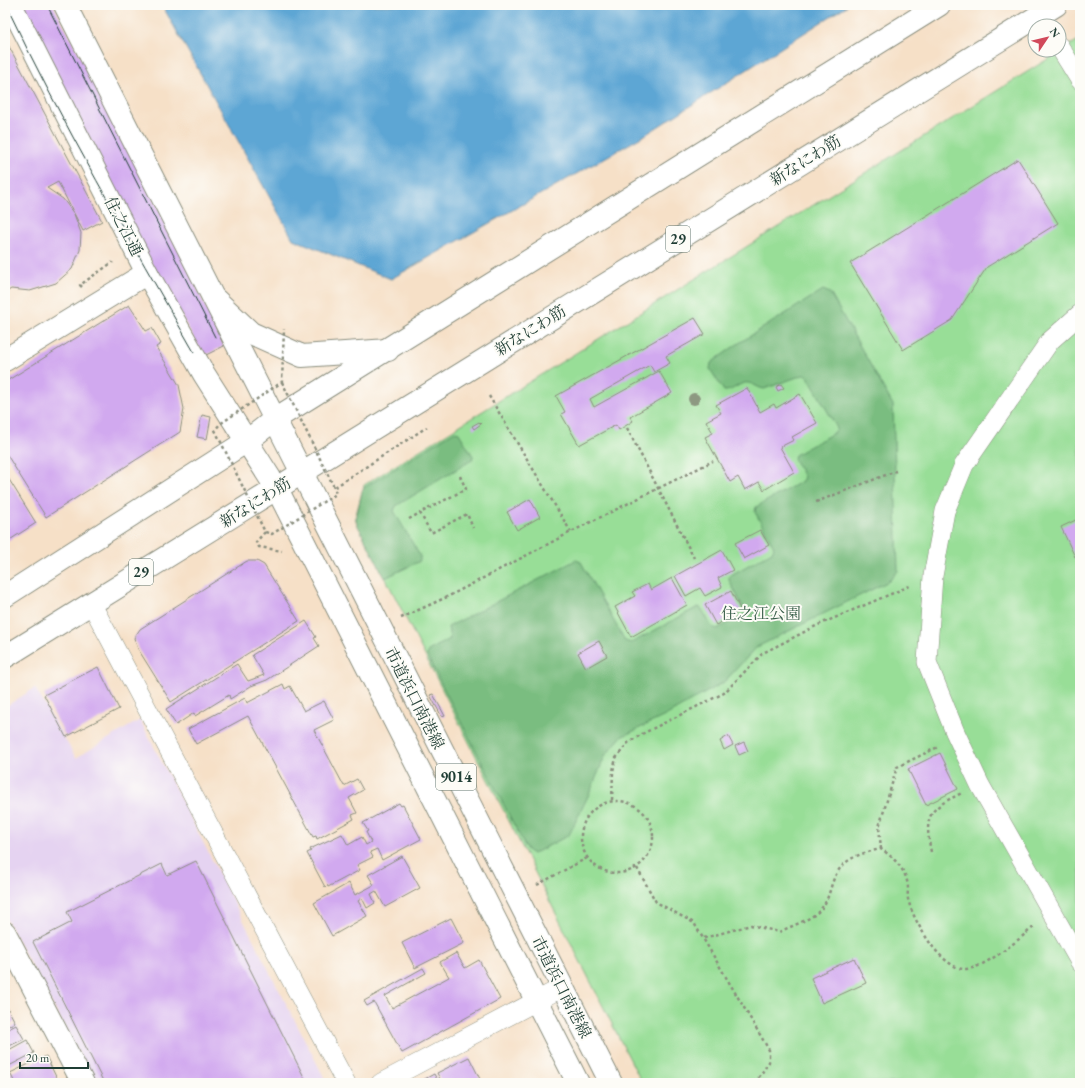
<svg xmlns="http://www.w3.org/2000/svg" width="1085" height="1088" viewBox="0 0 1085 1088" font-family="'EB Garamond','Noto Serif JP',serif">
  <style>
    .built { fill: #e5d3f1 }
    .green { fill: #98de97; stroke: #5c8e66 }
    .forest { fill: #7abd80; stroke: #4c7d5a }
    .water { fill: #5da6d4; stroke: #3e7284 }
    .building { fill: #d1a9ef }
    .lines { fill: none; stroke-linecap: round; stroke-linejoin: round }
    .street-casing { stroke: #8a8e7e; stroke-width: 20 }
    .secondary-casing { stroke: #8a8e7e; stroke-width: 24 }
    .primary-casing { stroke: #8a8e7e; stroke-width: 24 }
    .path { stroke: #8a8e7e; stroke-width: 2.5; stroke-dasharray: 3 3; stroke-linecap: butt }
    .street { stroke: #fff; stroke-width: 19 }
    .secondary { stroke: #fff; stroke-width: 22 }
    .primary { stroke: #fff; stroke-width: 22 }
    .tram { stroke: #1f3d34; stroke-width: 1 }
    .path-bridge { stroke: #8a8e7e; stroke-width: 2.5; stroke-dasharray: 3 3; stroke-linecap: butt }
    .tree { fill: #8d9881 }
    .labels { text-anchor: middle; stroke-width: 4; stroke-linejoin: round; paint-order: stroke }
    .shield { fill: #fdfcf7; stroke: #62766e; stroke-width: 1 }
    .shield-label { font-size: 15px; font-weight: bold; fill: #1f3d34 }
    .street-label { font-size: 16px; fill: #1f3d34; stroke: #fdfcf7 }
    .park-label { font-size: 16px; fill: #375d48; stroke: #fdfcf7 }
  </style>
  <rect width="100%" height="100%" fill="#fdfcf7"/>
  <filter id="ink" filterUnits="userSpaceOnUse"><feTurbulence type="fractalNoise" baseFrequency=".025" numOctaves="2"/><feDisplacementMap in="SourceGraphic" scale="8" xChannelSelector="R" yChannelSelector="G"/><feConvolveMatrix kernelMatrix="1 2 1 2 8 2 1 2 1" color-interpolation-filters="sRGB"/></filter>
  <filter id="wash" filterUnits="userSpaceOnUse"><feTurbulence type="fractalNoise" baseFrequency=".012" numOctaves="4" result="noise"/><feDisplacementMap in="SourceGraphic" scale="16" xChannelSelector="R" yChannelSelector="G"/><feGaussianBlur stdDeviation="0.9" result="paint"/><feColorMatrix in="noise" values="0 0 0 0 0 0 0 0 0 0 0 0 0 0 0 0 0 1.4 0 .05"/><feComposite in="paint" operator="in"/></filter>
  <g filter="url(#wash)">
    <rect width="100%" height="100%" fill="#f6e0c7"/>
    <path class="built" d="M35,688L76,758L140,720L327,1083H95L5,917V707Z"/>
    <path class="green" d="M1080,39V1083H642L355,518L364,485Z"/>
    <g class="forest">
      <path d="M823,290L830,293L893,405L898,571L889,581L757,647L724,682L665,716L621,737L605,756L591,790L569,835L533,854L527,850L427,656L428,651L450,639L448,627L576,560L581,562L625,641L631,643L698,607L701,608L712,627L717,629L744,615L745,611L729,580V576L772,552L774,547L755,512L756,507L802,481L804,477L794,459L795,455L835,432L837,428L807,375H803L764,389C758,388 754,384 749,383C740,381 733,392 724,391L710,369L711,363L736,345Z"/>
      <path d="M455,431L459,433L473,456L472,460L396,506L394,511L420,556V561L385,578L357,524L356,520L362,491L365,487Z"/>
    </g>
    <path class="water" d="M162,5H848L645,135L391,279L293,239Z"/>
    <g id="blocks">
      <g class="building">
        <path d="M5,5H53L105,102L173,236L224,346L204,356Z"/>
        <path d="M5,39L102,221L83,231L58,182L47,188L63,199L74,214L81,233L80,250L72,269L56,283L30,291L11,289L5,293Z"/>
        <path d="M1018,159L1058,223L987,267L952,320L903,350L850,263Z"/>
        <path d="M129,305L146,331L152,328L161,344L156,347L179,385L184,409L180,432L46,517L7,455L5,456V382Z"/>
        <path d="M695,318L705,334L666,356L670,363L654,372L650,365L590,399L594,407L659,371L672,393L630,417L633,421L619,430L616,425L579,445L561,414L565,412L556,396Z"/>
        <path d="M781,384L784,388L778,391L776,387Z"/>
        <path d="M747,388L760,412L774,404L776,408L800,394L817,423L792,437L794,440L780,447L794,472L764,490L759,482L745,490L738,477L730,482L705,437L713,433L706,421L721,413L716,405Z"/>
        <path d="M202,415L211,417L207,439L197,437Z"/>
        <path d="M479,422L481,424L474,429L472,426Z"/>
        <path d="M5,473L36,523L5,543Z"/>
        <path d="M530,499L540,517L517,530L507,512Z"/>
        <path d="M1080,518V554L1075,557L1061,527Z"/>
        <path d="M760,530L769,545L744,559L735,543Z"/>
        <path d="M722,550L733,570L718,578L722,587L705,596L700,588L686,596L675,576Z"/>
        <path d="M247,561H257L264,565L299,621L171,702L138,649L134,638L140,629Z"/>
        <path d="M672,578L687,605L631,637L615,607L635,596L632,592L648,584L651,590Z"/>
        <path d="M731,591L741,611L716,625L705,605Z"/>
        <path d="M306,621L316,637L314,638L319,646L267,680L251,686L230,699L229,695L195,716L194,713L176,725L166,709L237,664L248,681L264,675L252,655Z"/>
        <path d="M599,641L607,656L586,668L578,653Z"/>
        <path d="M98,667L119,709L66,737L44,695Z"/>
        <path d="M283,684L285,689L290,686L304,711L324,701L334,720L314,730L344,786L357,779L363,790L349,798L357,813L352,815L354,819L317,839L316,836L313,837L248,716L196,744L188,729L245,698L247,703Z"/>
        <path d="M433,694L445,716L442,717L430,695Z"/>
        <path d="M728,736L733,745L724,750L720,741Z"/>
        <path d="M744,742L748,751L739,755L735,746Z"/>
        <path d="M940,753L958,789L926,805L908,769Z"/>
        <path d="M399,803L401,806L403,805L421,839L382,860L377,849L370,852L373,857L357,865L360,870L328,887L327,885L325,887L307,853L311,851L310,849L342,834L348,845L362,837L366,845L371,842L366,832L368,831L363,823Z"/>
        <path d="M402,856L420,888L385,907L376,891L371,894L375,903L367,908L362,898L358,901L367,916L332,936L314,903L349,883L355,895L374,885L368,875Z"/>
        <path d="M196,861L307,1083H104L33,942L72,922L67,912L162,864L167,875Z"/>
        <path d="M451,918L464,943L415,968L402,943Z"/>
        <path d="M456,953L465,968L479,960L500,999L402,1053L374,1002L367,1006L364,1001L423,968L426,973L385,996L392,1008L449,977L440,962Z"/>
        <path d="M854,958L866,983L822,1003L811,978Z"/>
        <path d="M5,1007H7L15,1022L5,1028Z"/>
        <path d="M16,1025L24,1039L5,1048V1031Z"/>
        <path d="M27,1040L34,1053L5,1068V1052Z"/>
        <path d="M46,1056L59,1083H15L10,1073Z"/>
        <path d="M469,1057L482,1083H442L437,1073Z"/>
        <path d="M434,1074L439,1083H422L421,1081Z"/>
      </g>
    </g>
  </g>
  <g filter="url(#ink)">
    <use href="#blocks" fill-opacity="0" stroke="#8a8e7e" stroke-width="1"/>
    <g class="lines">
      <defs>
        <g id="street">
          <path d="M1059,46L1080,80"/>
          <path d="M1080,314L1050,341L964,465L945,511L933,576L927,662L955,732L980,785L1080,962"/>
          <path d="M91,603L346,1083"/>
          <path d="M381,1083L563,987"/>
        </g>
        <g id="secondary">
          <path d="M216,300L251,333L302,356L388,350"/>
          <path d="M5,360L147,273"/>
          <path d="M5,933L83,1083"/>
        </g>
        <g id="primary">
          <path d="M11,5L147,273L204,374L277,489L578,1083"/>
          <path d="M65,5L611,1083"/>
          <path d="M5,596L247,441L275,419L939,5"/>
          <path d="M5,657L1056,5"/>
        </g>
      </defs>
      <use href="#street" class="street-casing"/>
      <use href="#secondary" class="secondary-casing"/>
      <use href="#primary" class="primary-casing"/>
      <g class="path">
        <path d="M82,287L80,285L113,262"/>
        <path d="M489,396L571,532"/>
        <path d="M627,428L694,558"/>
        <path d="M460,476L466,489L420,513L431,533L467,514L473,528"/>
        <path d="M335,487L427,427"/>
        <path d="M816,502L896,471"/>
        <path d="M409,519L420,513"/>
        <path d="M265,532L256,542L259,547L282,551"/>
        <path d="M401,618L449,596L571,532L713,461"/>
        <path d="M612,800L613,771L616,758L628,743L642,734L724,693L763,653L818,625L912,585"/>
        <circle cx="617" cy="837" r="36"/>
        <path d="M881,849L879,827L897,767L938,747"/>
        <path d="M931,852C924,815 928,809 962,793"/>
        <path d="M637,868L656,902L694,923L769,1050V1062L755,1083"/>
        <path d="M537,885L587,858"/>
        <path d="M704,938L751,925L779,932C789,927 812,919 819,911C828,902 829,892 833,881C841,859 860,853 881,849C892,856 904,868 907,881C909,887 907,894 908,899C912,915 921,930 930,943C937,953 950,967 963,969C983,971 1020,938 1035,926"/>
      </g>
      <use href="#street" class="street"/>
      <use href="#secondary" class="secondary"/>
      <use href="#primary" class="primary"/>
      <g class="tram">
        <path d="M6,5C62,124 129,238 194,352"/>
        <path d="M47,5L215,337"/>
      </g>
      <path class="path-bridge" d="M282,382L334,487L336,494L272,534L265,532L215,430L220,424L282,382L284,329"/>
    </g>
    <circle class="tree" cx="694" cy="399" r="6"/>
  </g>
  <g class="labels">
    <g class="shield">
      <rect x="666" y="226" width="24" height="26" rx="3"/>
      <rect x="129" y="559" width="24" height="26" rx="3"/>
      <rect x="436" y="764" width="40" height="26" rx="3"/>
    </g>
    <g class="shield-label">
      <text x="678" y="244">29</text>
      <text x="141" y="577">29</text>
      <text x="456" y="782">9014</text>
    </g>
    <g class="street-label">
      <text transform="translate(805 160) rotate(-32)" y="6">新なにわ筋</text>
      <text transform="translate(124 226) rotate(63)" y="6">住之江通</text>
      <text transform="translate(530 330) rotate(-32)" y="6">新なにわ筋</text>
      <text transform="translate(255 502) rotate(-32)" y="6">新なにわ筋</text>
      <text transform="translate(415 698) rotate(63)" y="6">市道浜口南港線</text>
      <text transform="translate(562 987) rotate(63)" y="6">市道浜口南港線</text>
    </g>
    <g class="park-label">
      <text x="761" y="619">住之江公園</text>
    </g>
  </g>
  <rect width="1085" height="1088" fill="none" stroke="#fdfcf7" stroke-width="20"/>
  <g transform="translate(1047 38) rotate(55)"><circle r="19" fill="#fdfcf7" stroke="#a4b0a9"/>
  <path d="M0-3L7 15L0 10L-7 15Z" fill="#d1495b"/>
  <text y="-6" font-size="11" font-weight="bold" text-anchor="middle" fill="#1f3d34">N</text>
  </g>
  <path d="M20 1062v6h68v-6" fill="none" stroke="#1f3d34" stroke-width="2"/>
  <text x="26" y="1062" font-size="12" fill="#1f3d34" stroke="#fdfcf7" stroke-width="3" paint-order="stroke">20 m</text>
</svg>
